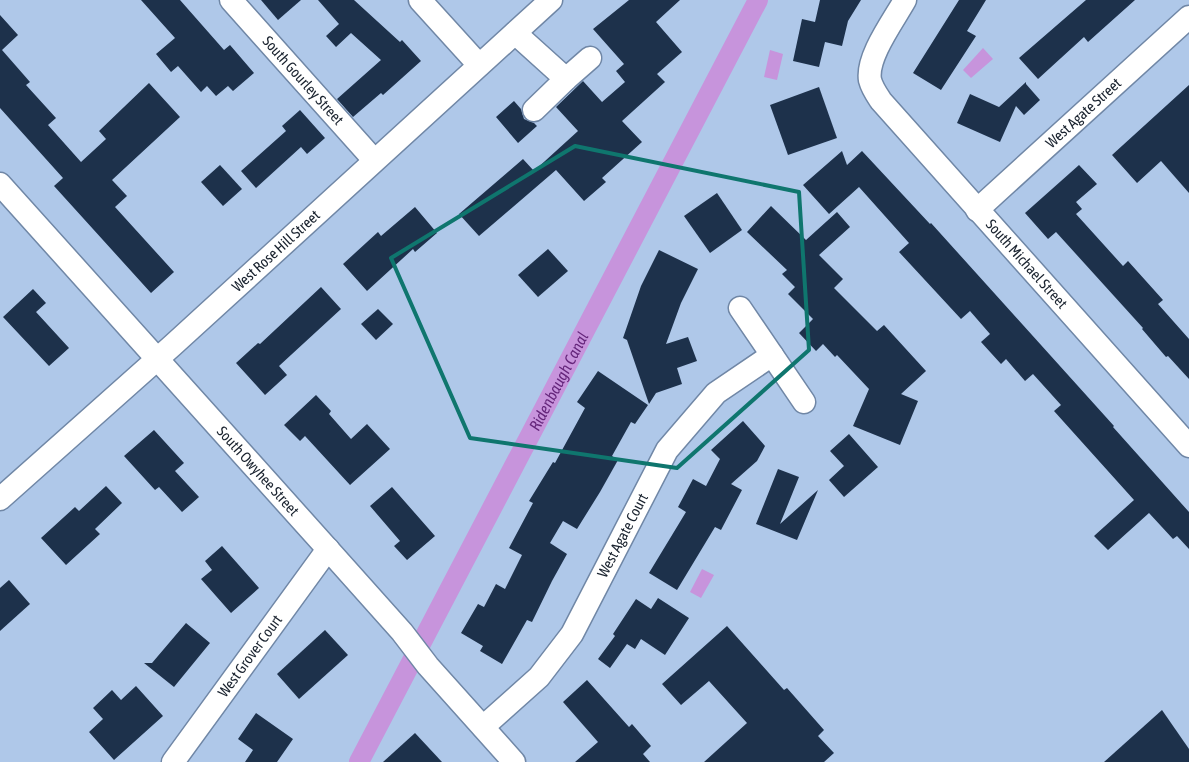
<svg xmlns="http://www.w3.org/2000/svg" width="1189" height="762" viewBox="0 0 1189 762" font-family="'Asap Condensed',sans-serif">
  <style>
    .water { fill: #c794dc }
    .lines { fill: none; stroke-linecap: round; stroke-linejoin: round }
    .canal { stroke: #c794dc; stroke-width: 20 }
    .building { fill: #1d314b }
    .minor-casing { stroke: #7087a6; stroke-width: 25 }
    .minor { stroke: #fff; stroke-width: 22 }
    .marked { fill: none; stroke: #0f766e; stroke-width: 4; stroke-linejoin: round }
    .labels { text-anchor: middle; stroke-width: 5; stroke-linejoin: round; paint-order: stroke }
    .street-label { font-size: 15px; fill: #19222e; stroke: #dbe7f8 }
    .water-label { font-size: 16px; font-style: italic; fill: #65267b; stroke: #dbe7f8 }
  </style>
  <rect width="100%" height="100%" fill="#afc8e9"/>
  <g class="water">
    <path d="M983,48L993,59L971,78L963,70Z"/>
    <path d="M770,50L783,54L777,80L764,77Z"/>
    <path d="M702,569L714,575L701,598L690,592Z"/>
  </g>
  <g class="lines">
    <path class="canal" id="s1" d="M359,762L758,0"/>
  </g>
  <g class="building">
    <path d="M141,0H180L224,50L230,45L254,73L233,91L228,86L216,96L207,86L201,92L178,66L171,72L156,54L175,38Z"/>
    <path d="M261,0H301L278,20Z"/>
    <path d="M318,0H354L400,42L402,40L421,61L383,95L381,93L353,117L337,99L381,60L351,33L336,47L326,36L339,24Z"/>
    <path d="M629,0H680L656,22L682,52L657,74L665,82L622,121L642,142L602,178L606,182L584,201L556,170L479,236L459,214L523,159L534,171L578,131L556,107L583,81L602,102L625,82L616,71L624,64L593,29Z"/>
    <path d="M820,0H861L848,21L842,46L825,42L819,67L793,61L802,19L815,22Z"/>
    <path d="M959,0H986L967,31L976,36L941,90L913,73Z"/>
    <path d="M1086,0H1135L1088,42L1084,37L1038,79L1019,58Z"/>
    <path d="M0,15L18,35L2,50L30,82L26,85L56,118L48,125L81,162L106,139L99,131L149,83L180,117L112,180L127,196L115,207L174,272L151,293L54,186L63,178L0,108Z"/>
    <path d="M1026,82V84L1040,100L1024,115L1016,106L1000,142L957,123L970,94L999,107Z"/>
    <path d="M1189,85V193L1161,161L1137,183L1112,155Z"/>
    <path d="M819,87L837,138L788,155L770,105Z"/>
    <path d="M514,101L521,109L524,119L534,123L537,126L518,143L496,117Z"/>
    <path d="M300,110L325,138L307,154L301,147L256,188L241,171L286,131L282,126Z"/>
    <path d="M842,151L847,165L862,151L930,224L931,223L1114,426L1113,427L1189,512V549L1177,536L1173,539L1149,513L1108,550L1094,536L1134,500L1054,411L1061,405L1033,374L1025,381L1006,359L1001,364L981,342L990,334L970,311L961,319L899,252L909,243L859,187L829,214L803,185Z"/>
    <path d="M220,165L242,189L223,206L201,182Z"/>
    <path d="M1079,165L1097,184L1076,202L1082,209L1076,214L1123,266L1128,261L1163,300L1158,304L1189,339V379L1168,356L1166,357L1142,329L1143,328L1056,232L1048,239L1025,213Z"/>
    <path d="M717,193L742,230L710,253L684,216Z"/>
    <path d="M771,206L806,240L837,212L850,227L819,255L843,279L834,288L877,331L884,325L926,371L901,394L918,401L900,445L853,426L869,389L837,355L835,357L823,344L816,351L799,333L813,319L788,294L795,287L782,274L787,270L747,232Z"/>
    <path d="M415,207L437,233L415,252L413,249L367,291L343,264L378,232L381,236Z"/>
    <path d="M548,249L568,271L538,297L518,275Z"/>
    <path d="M659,250L698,269L681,303L666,344L688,337L697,361L677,368L682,384L656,393L649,404L627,340L623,338L641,286Z"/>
    <path d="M321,287L341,309L279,366L287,375L265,395L236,363L258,343L260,344Z"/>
    <path d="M33,289L46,303L36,312L69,348L49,366L3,317Z"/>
    <path d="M378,309L393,324L376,340L361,324Z"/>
    <path d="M598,371L648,405L635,424L631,422L612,456L618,460L600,492L577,529L563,521L550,543L567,554L552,581L532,622L527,620L502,664L480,651L483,646L461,633L478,604L484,607L496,584L505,589L522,555L509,548L533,503L529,501L553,462L555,463L585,408L577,402Z"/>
    <path d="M316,395L331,411L329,414L351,439L367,424L390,449L350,485L305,436L300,441L284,425Z"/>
    <path d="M743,421L765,446L757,461L731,484L742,490L721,530L715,527L677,590L649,573L686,512L678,507L693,479L706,486L720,459L711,450Z"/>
    <path d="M154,430L184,463L175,471L199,497L182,512L159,487L155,490L124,456Z"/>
    <path d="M849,434L878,467L844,497L829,480L844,466L830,451Z"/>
    <path d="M778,469L799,477L780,524L818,490L797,540L756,524Z"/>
    <path d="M106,486L122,503L95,529L100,534L66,565L41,538L75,507L79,511Z"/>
    <path d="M392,487L435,536L407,560L394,546L400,541L370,506Z"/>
    <path d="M222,546L259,588L231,613L201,579L212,570L205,561Z"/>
    <path d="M9,580L30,604L0,631V588Z"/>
    <path d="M658,598L689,618L665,655L641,639L635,649L627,644L610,668L598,659L615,636L613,634L636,599L651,609Z"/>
    <path d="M186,623L210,643L174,687L144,663H152Z"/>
    <path d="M727,626L784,690L787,688L824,730L818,736L834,753L824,762H704L747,723L709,681L681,705L662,684Z"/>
    <path d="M325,630L348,655L299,699L277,674Z"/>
    <path d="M587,680L629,727L632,724L651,746L643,754L650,762H575L598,742L563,702Z"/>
    <path d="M136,686L163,716L114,760L89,732L103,719L93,708L112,690L121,700Z"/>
    <path d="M1162,710L1189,749V762H1104Z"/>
    <path d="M256,713L293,739L277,762H245L253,750L238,739Z"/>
    <path d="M415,733L442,762H383Z"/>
  </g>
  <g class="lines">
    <defs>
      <g id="minor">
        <path id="s2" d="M231,0L374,160"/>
        <path d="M420,0L479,65"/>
        <path id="s3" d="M905,0C894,20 866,57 870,80C872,88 877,95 881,101L1189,446"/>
        <path d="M515,33L566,79L534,110"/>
        <path d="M566,79L590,58"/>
        <path id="s4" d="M0,184L335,557L402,632L428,666L514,762"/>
        <path id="s5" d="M977,210L1189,17"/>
        <path d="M740,308L804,402"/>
        <path id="s6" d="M0,499L173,345L551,0"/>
        <path id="s7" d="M483,727L539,677L572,634L667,450L716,393L772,355"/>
        <path id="s8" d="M173,762L328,549"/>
      </g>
    </defs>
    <use href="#minor" class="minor-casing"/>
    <use href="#minor" class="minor"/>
  </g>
  <path class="marked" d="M575,146L799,192L809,350L677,468L470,438L391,258Z"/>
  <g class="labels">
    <g class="street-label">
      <text dy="5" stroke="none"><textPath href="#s2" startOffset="108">South Gourley Street</textPath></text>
      <text dy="5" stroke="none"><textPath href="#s5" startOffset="144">West Agate Street</textPath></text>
      <text dy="5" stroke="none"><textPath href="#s6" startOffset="371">West Rose Hill Street</textPath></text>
      <text dy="5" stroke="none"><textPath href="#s3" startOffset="331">South Michael Street</textPath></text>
      <text dy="5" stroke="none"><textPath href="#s4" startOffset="386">South Owyhee Street</textPath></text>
      <text dy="5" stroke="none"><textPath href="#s7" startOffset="240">West Agate Court</textPath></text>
      <text dy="5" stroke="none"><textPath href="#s8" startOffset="131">West Grover Court</textPath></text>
    </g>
    <g class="water-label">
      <text dy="6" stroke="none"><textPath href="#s1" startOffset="430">Ridenbaugh Canal</textPath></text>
    </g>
  </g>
</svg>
